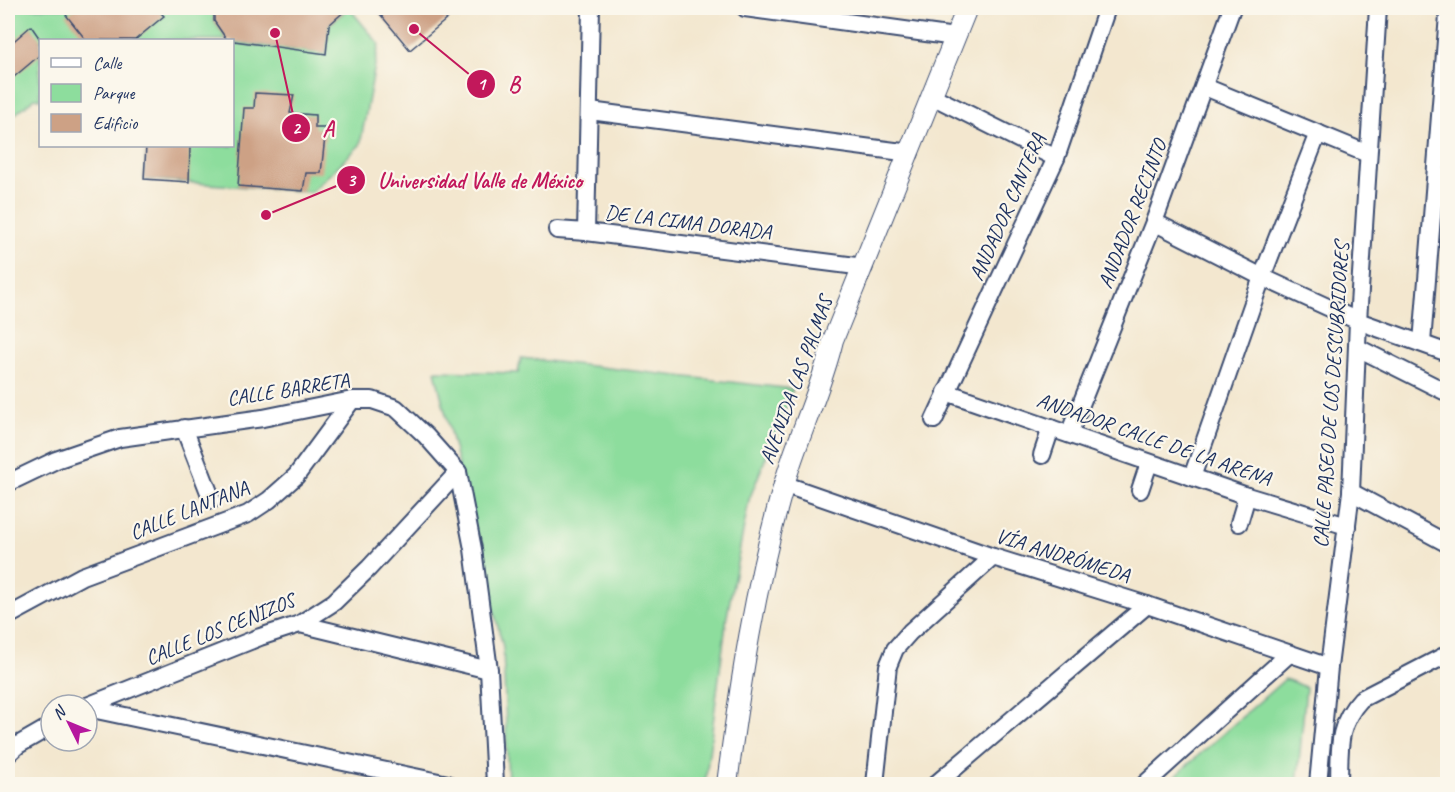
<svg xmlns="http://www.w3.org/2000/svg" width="1455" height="792" viewBox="0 0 1455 792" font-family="Caveat,sans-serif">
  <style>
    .green { fill: #8ddd9d; stroke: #54867e; stroke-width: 1.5 }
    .building { fill: #cda185 }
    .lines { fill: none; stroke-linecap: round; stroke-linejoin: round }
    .minor-casing { stroke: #3b4b6f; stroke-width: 20 }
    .tertiary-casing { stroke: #3b4b6f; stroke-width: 22 }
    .minor { stroke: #fff; stroke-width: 16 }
    .tertiary { stroke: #fff; stroke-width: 20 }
    .labels { text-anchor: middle; stroke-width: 4.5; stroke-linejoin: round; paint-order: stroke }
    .street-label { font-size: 21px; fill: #1b2f5e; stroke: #fbf7ec }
    .leader { fill: none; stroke: #c2185b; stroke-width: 2 }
    .callout-dot { fill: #c2185b; stroke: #fbf7ec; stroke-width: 2 }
    .mark-label { font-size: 18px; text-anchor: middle; font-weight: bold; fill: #fff }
    .callout-label { font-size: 22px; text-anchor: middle; font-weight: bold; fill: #c2185b; stroke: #fbf7ec; stroke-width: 4.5; stroke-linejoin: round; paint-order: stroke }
  </style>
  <rect width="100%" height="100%" fill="#fbf7ec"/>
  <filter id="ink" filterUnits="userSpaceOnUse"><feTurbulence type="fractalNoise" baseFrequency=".0167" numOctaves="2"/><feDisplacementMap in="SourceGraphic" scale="12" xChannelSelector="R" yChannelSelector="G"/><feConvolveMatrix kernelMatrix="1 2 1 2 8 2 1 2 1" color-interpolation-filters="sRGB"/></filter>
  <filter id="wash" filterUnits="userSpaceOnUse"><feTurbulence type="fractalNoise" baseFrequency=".008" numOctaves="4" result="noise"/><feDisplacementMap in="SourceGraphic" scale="24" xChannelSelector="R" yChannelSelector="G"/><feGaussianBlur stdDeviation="1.35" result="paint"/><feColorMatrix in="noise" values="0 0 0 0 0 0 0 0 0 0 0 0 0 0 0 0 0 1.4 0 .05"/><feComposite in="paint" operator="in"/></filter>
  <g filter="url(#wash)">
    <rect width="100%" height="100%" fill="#f3e7cf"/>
    <g class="green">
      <path d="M8,8H214V21L227,40H40V99L35,98L8,120Z"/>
      <path d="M349,8L379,44L360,145L311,192L144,179L146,146H232L233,42L326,54L329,25Z"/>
      <path d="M521,358L793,389L749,500L727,616L705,784H508L503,647L435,371L518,373Z"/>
      <path d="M1285,679L1306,687L1297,784H1166Z"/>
    </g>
    <g id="blocks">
      <g class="building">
        <path d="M76,8H156L164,16L135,40H86L66,15Z"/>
        <path d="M214,8H348L329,25L326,54L227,40L214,21Z"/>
        <path d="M375,8H460L410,50Z"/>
        <path d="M31,26L40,39V55L8,82V46Z"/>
        <path d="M255,93L294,95L290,113L315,115V128H326L321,173H306L303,191L238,186L244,108H254Z"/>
        <path d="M146,146H190L189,182L144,179Z"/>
      </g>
    </g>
  </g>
  <g filter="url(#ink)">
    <use href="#blocks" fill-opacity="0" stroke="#3b4b6f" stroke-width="1.5"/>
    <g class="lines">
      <defs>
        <g id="minor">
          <path d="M745,8L955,37"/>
          <path d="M1205,87L1368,154"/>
          <path d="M932,96L1056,158"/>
          <path d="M590,111L910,153"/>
          <path d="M1154,222L1262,277L1358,321L1448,353"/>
          <path d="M557,230L586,232L864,267"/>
          <path d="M586,232L591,8"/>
          <path d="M1422,343L1448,15"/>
          <path d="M1358,348L1448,393"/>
          <path d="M946,392L1247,496L1347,526"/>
          <path d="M934,420L1056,158L1107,8"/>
          <path d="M184,428L212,500"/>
          <path d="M1069,434L1154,222L1232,8"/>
          <path d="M1042,455L1051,428"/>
          <path d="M1192,477L1262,277L1318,133"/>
          <path d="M8,483L56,460L120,438L263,418L352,400H372L396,408L426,436L458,472L473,549L489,670L495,784"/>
          <path d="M783,484L993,557L1147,605L1329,667"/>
          <path d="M1140,490L1149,463"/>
          <path d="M1351,492L1448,544"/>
          <path d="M1239,523L1247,496"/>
          <path d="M8,616L82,576L248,514L269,500L296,476L352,400"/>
          <path d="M300,624L489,670"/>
          <path d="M87,706L260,637L300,624L334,602L369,568L458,472"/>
          <path d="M87,708L448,784"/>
          <path d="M8,754L18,745L51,726"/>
          <path d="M875,784L888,666L895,649L910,632L993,557"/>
          <path d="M936,784L1147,605"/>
          <path d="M1145,784L1289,654"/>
          <path d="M1318,784L1329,667L1351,492L1358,321L1378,8"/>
          <path d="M1339,784C1340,750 1336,726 1361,699L1448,654"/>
        </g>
        <path id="tertiary" d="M727,784C740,685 755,585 783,488C797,438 821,391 833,340L967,8"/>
      </defs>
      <use href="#minor" class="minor-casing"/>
      <use href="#tertiary" class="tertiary-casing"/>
      <use href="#minor" class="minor"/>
      <use href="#tertiary" class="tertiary"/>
    </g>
  </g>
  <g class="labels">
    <g class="street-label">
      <text transform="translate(1007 207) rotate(-66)" y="7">ANDADOR CANTERA</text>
      <text transform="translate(1132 214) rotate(-69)" y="7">ANDADOR RECINTO</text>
      <text transform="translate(688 222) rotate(7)" y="7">DE LA CIMA DORADA</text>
      <text transform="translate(796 380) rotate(-70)" y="7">AVENIDA LAS PALMAS</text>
      <text transform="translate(288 389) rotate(-9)" y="7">CALLE BARRETA</text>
      <text transform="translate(1331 395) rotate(-86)" y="7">CALLE PASEO DE LOS DESCUBRIDORES</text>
      <text transform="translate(1154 439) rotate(19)" y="7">ANDADOR CALLE DE LA ARENA</text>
      <text transform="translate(189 510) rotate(-22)" y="7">CALLE LANTANA</text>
      <text transform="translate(1063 555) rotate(17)" y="7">VÍA ANDRÓMEDA</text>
      <text transform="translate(220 629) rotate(-22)" y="7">CALLE LOS CENIZOS</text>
    </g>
  </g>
  <path class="leader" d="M414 29L481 84M275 33L296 128M266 215L351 180"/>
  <g class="callout-dot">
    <circle cx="414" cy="29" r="6"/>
    <circle cx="275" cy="33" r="6"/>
    <circle cx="266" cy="215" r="6"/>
    <circle cx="481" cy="84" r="15"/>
    <circle cx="296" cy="128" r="15"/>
    <circle cx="351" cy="180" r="15"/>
  </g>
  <g class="mark-label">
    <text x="481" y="90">1</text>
    <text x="296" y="134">2</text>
    <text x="351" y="186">3</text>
  </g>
  <g class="callout-label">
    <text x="514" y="92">B</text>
    <text x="328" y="136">A</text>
    <text x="480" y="188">Universidad Valle de México</text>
  </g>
  <rect width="1455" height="792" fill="none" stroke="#fbf7ec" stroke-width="30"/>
  <rect x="39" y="39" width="195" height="108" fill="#fbf7ec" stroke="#a1a7b3" stroke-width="1.5"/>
  <rect x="51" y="58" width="30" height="9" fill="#ffffff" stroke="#a1a7b3" stroke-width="1.5"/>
  <text x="93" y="69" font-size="18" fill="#1b2f5e">Calle</text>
  <rect x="51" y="84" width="30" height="18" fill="#8ddd9d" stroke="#a1a7b3" stroke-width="1.5"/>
  <text x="93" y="99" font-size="18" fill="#1b2f5e">Parque</text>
  <rect x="51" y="114" width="30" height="18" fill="#cda185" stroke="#a1a7b3" stroke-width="1.5"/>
  <text x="93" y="129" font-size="18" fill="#1b2f5e">Edificio</text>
  <g transform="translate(69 723) rotate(313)"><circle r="28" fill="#fbf7ec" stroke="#a1a7b3" stroke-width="1.5"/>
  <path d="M0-4.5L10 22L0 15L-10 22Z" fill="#b5179e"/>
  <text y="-9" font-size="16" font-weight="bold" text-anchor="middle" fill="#1b2f5e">N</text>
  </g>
</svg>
